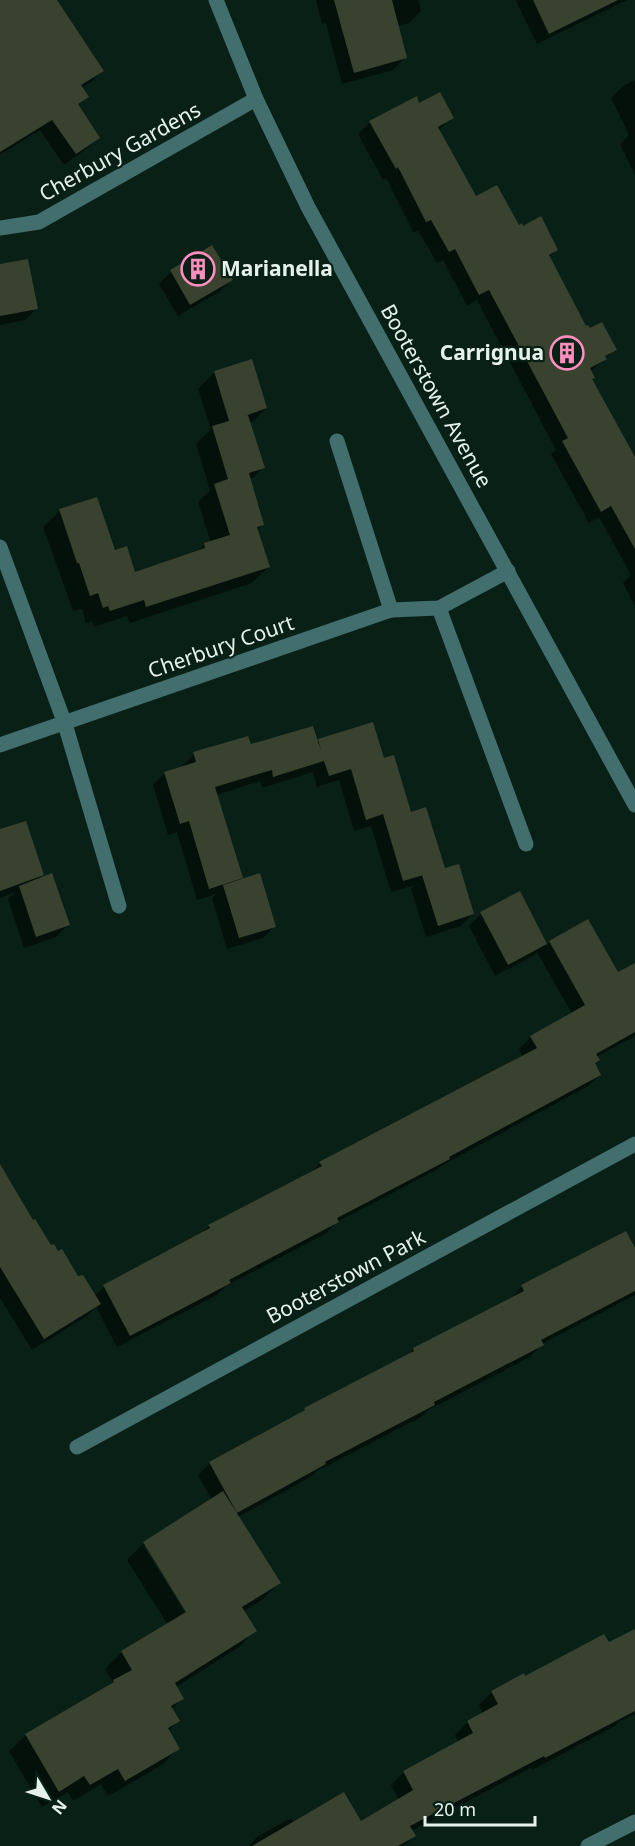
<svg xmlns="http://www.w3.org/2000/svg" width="635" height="1846" viewBox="0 0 635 1846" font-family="'Noto Sans',sans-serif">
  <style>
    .shadow { fill: #0007; fill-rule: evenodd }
    .building { fill: #38422e }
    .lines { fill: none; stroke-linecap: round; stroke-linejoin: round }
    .minor { stroke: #426e6e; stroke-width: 15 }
    .tertiary { stroke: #426e6e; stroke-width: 15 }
    .labels { text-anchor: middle; stroke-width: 4.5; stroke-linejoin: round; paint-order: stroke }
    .street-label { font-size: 21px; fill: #e5f2eb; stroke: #092016 }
    .poi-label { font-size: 21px; font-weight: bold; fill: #e5f2eb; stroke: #092016; text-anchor: start }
  </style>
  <rect width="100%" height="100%" fill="#092016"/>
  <g class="shadow">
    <path d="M0,0H55L102,71L91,82L81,88L87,97L77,106L98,138L86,149L64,165L40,130L0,155Z"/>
    <path d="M316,0H418L421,11L409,23L397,26L405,58L393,70L342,84L326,23L322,24Z"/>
    <path d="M517,0H627L537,44L516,1Z"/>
    <path d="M635,80V175L620,144L629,135L611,98L623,86Z"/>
    <path d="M418,105L452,117L439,130L476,198L556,250L549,258L586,328L615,349L590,372L591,380L635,460V606L623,583L631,575L599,517L589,523L551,454L556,450L477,300L467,306L443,260L437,263L418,230L414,233L386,178L383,180L358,134L370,122Z"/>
    <path d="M0,266L37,308L25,320L0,325Z"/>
    <path d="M171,272L231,280L219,292L178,316L159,284Z"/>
    <path d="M215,372L266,408L250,424L263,468L249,481L263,524L257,530L268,567L252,583L130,623L127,616L94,627L92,621L86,623L82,609L73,611L43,527L60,511L114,552L134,573L197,552L204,545L211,543L198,502L210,490L196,444L211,429L198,389Z"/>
    <path d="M319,740L383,760L410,813L444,870L473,914L461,926L426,937L411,889L415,885L391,892L371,826L354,831L339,780L317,787L313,772L262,788L260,781L216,795L241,878L237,882L275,926L263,938L227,949L212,898L216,894L197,900L177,832L168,835L153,785L165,773L183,768L182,766L194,754L250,746L317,742Z"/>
    <path d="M0,831L42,875L36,881L68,925L56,937L24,948L8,899L15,892L0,898Z"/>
    <path d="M519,893L546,946L550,942L618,974L635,965V1036L596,1057L598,1060L594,1064L600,1075L588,1086L441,1166L436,1170L337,1222L325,1234L226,1286L217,1295L117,1347L96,1307L87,1316L32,1350L0,1298V1183L33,1222L51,1247L94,1296L104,1287L200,1235L209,1226L309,1175L320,1163L523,1057L519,1049L531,1037L572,1014L537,952L533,956L495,976L469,926L481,914Z"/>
    <path d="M635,1251V1295L542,1344L530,1357L428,1410L421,1417L317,1471L312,1476L238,1517L279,1583L263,1599L243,1612L255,1631L239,1647L176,1687L182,1699L171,1710L178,1721L168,1731L178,1748L162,1765L108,1796L101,1784L73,1801L68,1792L42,1807L9,1751L26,1735L108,1687L113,1682L105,1669L122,1652L168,1625L127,1560L144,1543L212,1500L198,1475L210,1463L300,1414L305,1409L407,1356L414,1349L511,1299L522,1286ZM143,1545H146L191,1617L189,1619Z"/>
    <path d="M635,1630V1714L620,1721L615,1726L532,1770L531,1768L411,1831L414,1836L404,1846H249L257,1837L291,1818L294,1823H360L399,1800L391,1785L404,1772L459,1743L455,1735L468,1722L483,1714L479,1705L492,1692L608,1644Z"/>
  </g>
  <g class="building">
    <path d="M0,0H57L104,71L81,85L89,97L78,104L100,138L76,154L52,120L0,152Z"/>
    <path d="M334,0H392L407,58L354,73Z"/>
    <path d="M533,0H618L549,34Z"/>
    <path d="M440,92L454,118L438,127L476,196L497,185L519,225L522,223L523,226L541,216L558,250L549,255L586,326L588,325L590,328L602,322L617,350L605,356L607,359L590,368L595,378L592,379L635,457V549L611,506L601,512L562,441L568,438L489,290L479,295L455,249L449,252L431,220L426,222L398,167L396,169L369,121L417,96L419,103Z"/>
    <path d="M212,245L233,280L190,305L170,270Z"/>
    <path d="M28,259L38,309L0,316V264Z"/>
    <path d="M252,359L267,408L242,417L248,415L265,468L249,473L264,525L257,527L270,567L146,607L144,600L110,611L108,606L103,608L98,593L90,596L79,563H77L59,509L97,497L115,550L127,546L135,572L205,548L204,543L230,535L214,484L228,479L212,426L229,421L214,371Z"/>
    <path d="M373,722L384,758L394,755L411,812L426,807L445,868L459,864L474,914L438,926L422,875L441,870L403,881L383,814L366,820L351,769L329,776L324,761L273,777L272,770L215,787L243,878L209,889L189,821L180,824L164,772L196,762L193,752L248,736L251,744L313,726L321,751L318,739Z"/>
    <path d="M26,821L44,875L0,891V829Z"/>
    <path d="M52,873L70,925L36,937L19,886Z"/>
    <path d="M260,873L276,927L239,938L223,885Z"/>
    <path d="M520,891L547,944L508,965L480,912Z"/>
    <path d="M588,919L618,972L635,963V1032L596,1054L600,1060L595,1063L601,1075L449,1157L450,1159L337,1218L339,1222L229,1280L231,1283L130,1336L103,1285L210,1228L208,1225L322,1166L319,1162L537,1048L530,1036L585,1005L549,941Z"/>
    <path d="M0,1164L33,1220L35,1219L51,1245L54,1244L58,1251L62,1249L78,1276L83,1275L101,1304L44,1339L0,1267Z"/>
    <path d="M626,1231L635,1248V1291L541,1340L544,1345L434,1402L435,1405L325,1462L326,1464L237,1513L209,1462L305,1410L304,1408L414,1351L413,1348L524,1291L521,1285Z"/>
    <path d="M223,1491L281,1583L242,1607L257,1631L175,1683L184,1699L171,1706L180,1721L168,1728L180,1749L125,1781L118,1769L90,1785L84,1776L59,1792L25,1734L114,1682L113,1680L132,1670L121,1651L186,1612L143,1542Z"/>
    <path d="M635,1629V1711L545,1758L544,1756L410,1826L416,1836L398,1846H252L344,1792L361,1821L413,1790L403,1771L473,1733L467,1721L498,1704L491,1691L524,1673L525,1676L604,1634L609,1642Z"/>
  </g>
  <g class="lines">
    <g class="minor">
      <path d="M0,228L39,222L256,99"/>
      <path d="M337,441L391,610"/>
      <path d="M0,547L65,724L119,906"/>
      <path d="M439,608L526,844"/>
      <path d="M0,745L391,610L439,608L508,571"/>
      <path d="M77,1447L635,1144"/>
    </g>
    <g class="tertiary">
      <path d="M216,0L256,99L308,207L635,805"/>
      <path d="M588,1846L635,1822"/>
    </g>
  </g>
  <defs>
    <symbol id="building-ring" viewBox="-11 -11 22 22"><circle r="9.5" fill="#092016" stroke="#fe8ebd" stroke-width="1.5"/><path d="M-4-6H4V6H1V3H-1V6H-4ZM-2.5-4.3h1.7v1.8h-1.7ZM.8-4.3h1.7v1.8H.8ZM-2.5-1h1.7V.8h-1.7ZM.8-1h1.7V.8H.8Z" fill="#fe8ebd"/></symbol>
  </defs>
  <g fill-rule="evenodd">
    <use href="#building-ring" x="179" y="250" width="38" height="38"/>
    <use href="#building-ring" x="548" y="334" width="38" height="38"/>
  </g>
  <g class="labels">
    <g class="street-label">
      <text transform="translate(120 152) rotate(-29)" y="7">Cherbury Gardens</text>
      <text transform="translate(436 396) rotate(61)" y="7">Booterstown Avenue</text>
      <text transform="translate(221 647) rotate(-19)" y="7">Cherbury Court</text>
      <text transform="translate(346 1277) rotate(-28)" y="7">Booterstown Park</text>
    </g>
    <g class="poi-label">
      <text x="221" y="276">Marianella</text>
      <text x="544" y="360" text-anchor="end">Carrignua</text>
    </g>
  </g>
  <g transform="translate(48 1798) rotate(129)" stroke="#092016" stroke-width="4.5" paint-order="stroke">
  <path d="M0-4.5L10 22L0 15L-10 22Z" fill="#e5f2eb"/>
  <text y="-9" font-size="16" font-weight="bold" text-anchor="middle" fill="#e5f2eb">N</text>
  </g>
  <path d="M425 1816v9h110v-9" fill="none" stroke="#e5f2eb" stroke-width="3"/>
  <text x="434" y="1816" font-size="18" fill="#e5f2eb" stroke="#092016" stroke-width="4.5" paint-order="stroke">20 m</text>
</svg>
